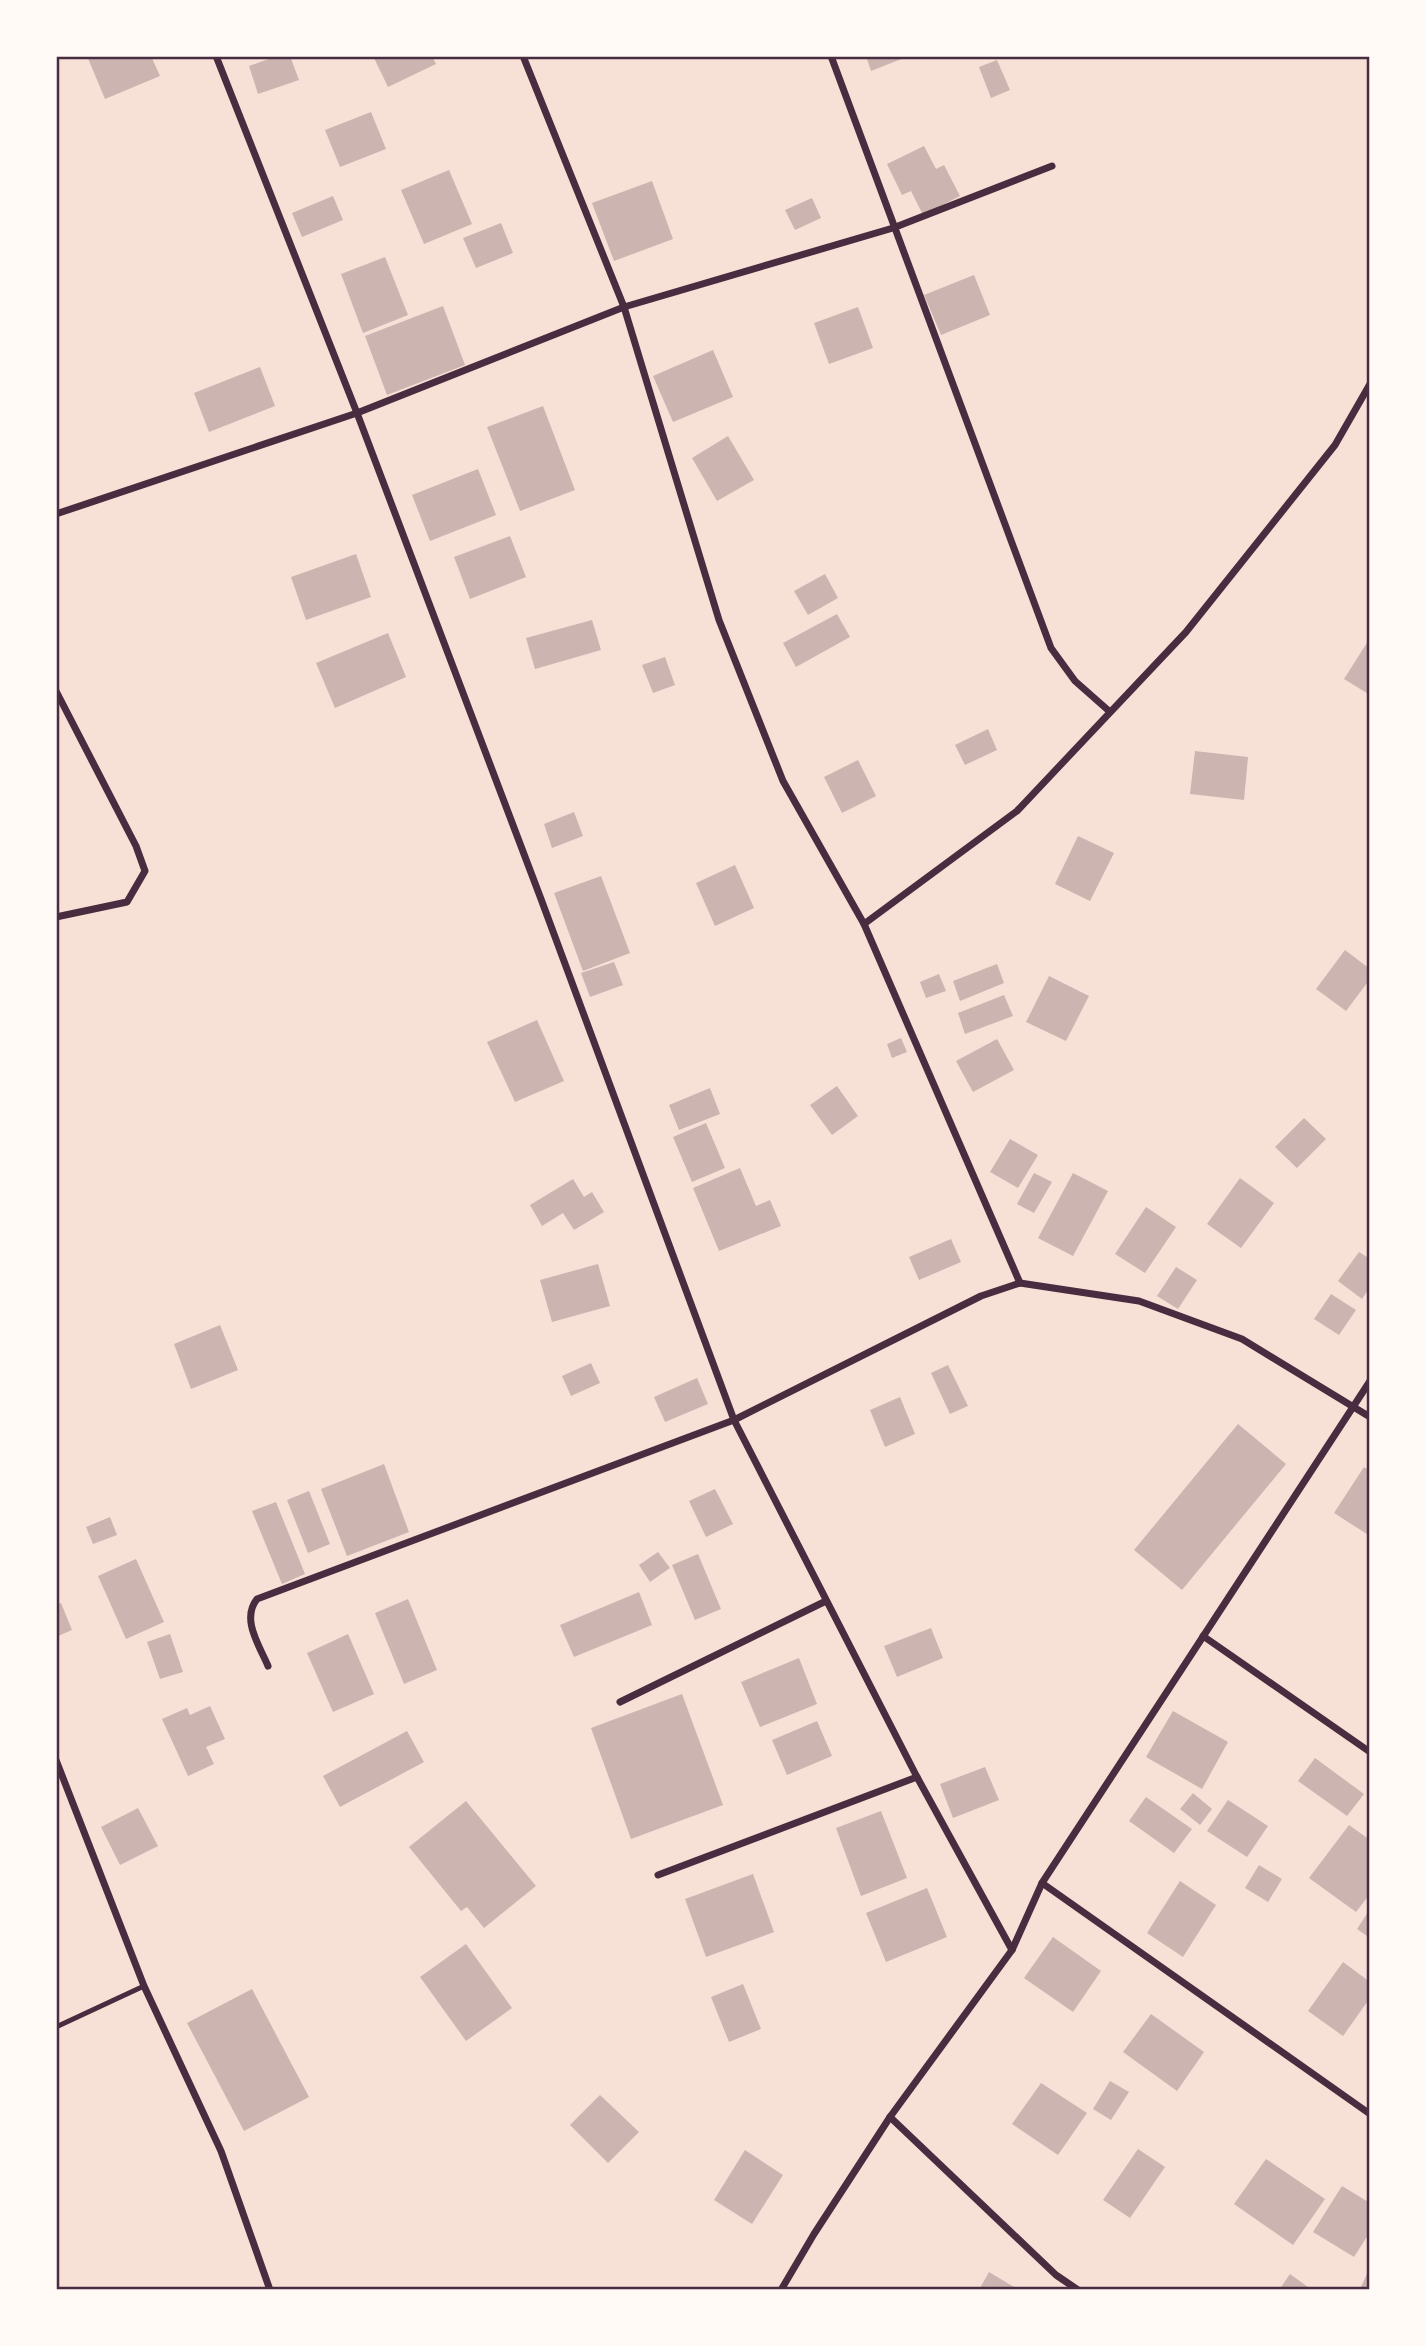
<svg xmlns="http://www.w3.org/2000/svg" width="1426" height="2346" viewBox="0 0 1426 2346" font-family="Montserrat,sans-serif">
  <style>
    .building { fill: #ccb4b1 }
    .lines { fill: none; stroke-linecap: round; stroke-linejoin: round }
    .service { stroke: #4a2c40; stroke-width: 5 }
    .minor { stroke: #4a2c40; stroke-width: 7 }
    .neatline { fill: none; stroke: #4a2c40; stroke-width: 2.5 }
  </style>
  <rect width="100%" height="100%" fill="#f7e1d7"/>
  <g class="building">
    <path d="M87,56H151L160,76L105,99Z"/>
    <path d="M277,56H290L299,80L258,94L249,66Z"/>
    <path d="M377,56H432L436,64L388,87L374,58Z"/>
    <path d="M866,56H909L871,71Z"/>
    <path d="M997,60L1010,90L991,98L979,67Z"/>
    <path d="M371,112L386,149L340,167L325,130Z"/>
    <path d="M924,146L936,169L944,165L960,196L923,215L911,191L902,195L887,164Z"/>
    <path d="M449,170L472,224L424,244L401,190Z"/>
    <path d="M652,181L673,239L614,261L592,203Z"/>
    <path d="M333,196L343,220L302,237L292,213Z"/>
    <path d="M812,198L821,218L795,230L785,210Z"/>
    <path d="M501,223L513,253L476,268L463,238Z"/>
    <path d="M385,257L408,315L363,333L341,274Z"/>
    <path d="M974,275L990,315L941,335L924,295Z"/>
    <path d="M443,306L465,365L387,395L365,336Z"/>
    <path d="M858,307L873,348L829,364L814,323Z"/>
    <path d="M713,350L733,397L673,422L653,376Z"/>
    <path d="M260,367L275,406L209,432L194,393Z"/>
    <path d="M543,406L575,490L520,511L487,427Z"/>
    <path d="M728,436L754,480L717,501L692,458Z"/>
    <path d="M478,469L496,515L430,541L412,495Z"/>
    <path d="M510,536L526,577L470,599L454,557Z"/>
    <path d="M356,554L371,597L306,620L291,577Z"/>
    <path d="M825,574L838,598L808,615L794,591Z"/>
    <path d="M837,614L850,637L796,667L783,643Z"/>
    <path d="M592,620L601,650L535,669L526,638Z"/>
    <path d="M388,633L406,677L335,708L316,663Z"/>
    <path d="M1370,638V695L1344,679Z"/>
    <path d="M665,657L675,685L653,693L642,665Z"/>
    <path d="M988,729L997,750L965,765L955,745Z"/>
    <path d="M1195,751L1248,757L1244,800L1190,794Z"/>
    <path d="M858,760L876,796L842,813L824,777Z"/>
    <path d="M574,812L583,836L552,848L544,824Z"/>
    <path d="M1078,836L1114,853L1090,901L1055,884Z"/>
    <path d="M735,865L754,908L715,926L696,883Z"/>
    <path d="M601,876L630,953L583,971L554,893Z"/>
    <path d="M1345,950L1370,969V979L1346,1011L1316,989Z"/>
    <path d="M614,962L623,985L590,997L581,973Z"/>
    <path d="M997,964L1004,983L960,1001L953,981Z"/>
    <path d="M939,974L946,991L926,998L920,982Z"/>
    <path d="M1049,976L1089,996L1066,1041L1026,1022Z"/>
    <path d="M1004,995L1013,1016L965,1034L958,1013Z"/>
    <path d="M537,1020L564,1081L515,1102L487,1042Z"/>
    <path d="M901,1038L907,1052L892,1058L887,1044Z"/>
    <path d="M997,1039L1014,1070L973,1092L956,1061Z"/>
    <path d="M837,1086L858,1116L832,1135L810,1105Z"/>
    <path d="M710,1088L720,1114L679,1130L669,1105Z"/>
    <path d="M1304,1118L1326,1139L1297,1168L1275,1147Z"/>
    <path d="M706,1123L725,1168L692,1182L673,1137Z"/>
    <path d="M1010,1139L1038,1155L1018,1188L990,1172Z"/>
    <path d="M740,1168L756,1206L770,1200L781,1226L719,1251L693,1188Z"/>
    <path d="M1034,1173L1052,1182L1034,1213L1017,1204Z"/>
    <path d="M1073,1173L1108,1191L1073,1256L1038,1238Z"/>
    <path d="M1240,1178L1274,1203L1241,1248L1207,1224Z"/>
    <path d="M573,1179L584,1197L592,1192L604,1212L574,1230L563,1213L542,1226L530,1205Z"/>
    <path d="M1146,1207L1176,1227L1145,1273L1115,1254Z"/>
    <path d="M951,1239L961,1262L919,1280L909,1257Z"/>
    <path d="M1359,1252L1370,1259V1287L1362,1299L1338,1281Z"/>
    <path d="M598,1264L610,1306L552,1322L540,1280Z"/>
    <path d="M1176,1267L1197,1280L1178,1309L1157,1296Z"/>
    <path d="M1331,1294L1356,1310L1339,1335L1314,1319Z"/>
    <path d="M220,1325L238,1370L191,1389L174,1344Z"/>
    <path d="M591,1363L600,1383L571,1396L562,1376Z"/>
    <path d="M948,1365L968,1406L950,1414L931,1373Z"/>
    <path d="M697,1378L708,1404L665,1422L654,1397Z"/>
    <path d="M900,1397L915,1434L885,1447L870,1410Z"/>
    <path d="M1238,1424L1286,1464L1182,1590L1134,1550Z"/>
    <path d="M384,1464L409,1532L347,1556L321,1489Z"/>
    <path d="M1364,1467L1370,1471V1536L1334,1513Z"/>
    <path d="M715,1489L733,1524L706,1537L689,1501Z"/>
    <path d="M309,1491L330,1544L308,1553L287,1500Z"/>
    <path d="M276,1502L305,1574L282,1584L252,1511Z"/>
    <path d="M110,1517L117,1535L93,1544L86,1527Z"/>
    <path d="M658,1552L670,1568L650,1582L639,1565Z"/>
    <path d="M698,1554L721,1609L695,1620L672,1565Z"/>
    <path d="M136,1559L164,1622L126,1639L98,1576Z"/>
    <path d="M639,1592L652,1625L574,1657L560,1625Z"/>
    <path d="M408,1599L437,1670L404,1684L375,1613Z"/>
    <path d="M61,1603L72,1630L56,1637V1605Z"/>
    <path d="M931,1628L943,1658L897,1677L884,1646Z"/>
    <path d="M170,1634L183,1672L160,1679L147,1642Z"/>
    <path d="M348,1634L374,1694L333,1712L307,1653Z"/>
    <path d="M799,1658L817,1704L760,1727L741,1682Z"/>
    <path d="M682,1694L723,1805L631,1839L591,1728Z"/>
    <path d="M210,1706L225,1739L206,1747L214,1764L188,1776L162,1719L187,1708L190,1715Z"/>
    <path d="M1173,1711L1228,1742L1202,1789L1146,1757Z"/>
    <path d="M817,1721L832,1756L787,1775L772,1740Z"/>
    <path d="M407,1731L424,1762L340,1807L323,1776Z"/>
    <path d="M1315,1758L1364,1794L1347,1816L1298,1781Z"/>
    <path d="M985,1767L999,1800L953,1818L940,1784Z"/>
    <path d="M1193,1793L1212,1809L1200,1825L1180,1809Z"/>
    <path d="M1146,1797L1192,1829L1174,1853L1129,1821Z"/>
    <path d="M1228,1800L1268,1826L1247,1857L1207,1831Z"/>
    <path d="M466,1801L536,1886L484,1928L467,1907L461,1911L409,1847Z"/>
    <path d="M138,1808L158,1846L120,1865L101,1827Z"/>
    <path d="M881,1811L907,1878L861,1896L836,1828Z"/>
    <path d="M1349,1825L1370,1840V1894L1356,1912L1309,1878Z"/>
    <path d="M1259,1865L1282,1879L1268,1902L1245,1888Z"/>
    <path d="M753,1874L774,1932L706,1957L685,1899Z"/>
    <path d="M1180,1881L1216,1905L1183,1957L1147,1933Z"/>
    <path d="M927,1888L947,1937L886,1962L866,1913Z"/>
    <path d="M1370,1909V1938L1357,1929Z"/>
    <path d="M1053,1937L1101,1971L1073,2012L1024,1978Z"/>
    <path d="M466,1944L512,2008L466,2041L420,1977Z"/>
    <path d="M1343,1962L1370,1982V1998L1343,2036L1308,2011Z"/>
    <path d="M743,1984L761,2029L729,2042L711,1997Z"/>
    <path d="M252,1989L309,2097L244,2131L187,2023Z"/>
    <path d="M1151,2014L1204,2052L1177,2091L1123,2052Z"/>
    <path d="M1110,2081L1129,2092L1111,2120L1093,2109Z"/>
    <path d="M1041,2083L1087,2113L1058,2155L1012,2124Z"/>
    <path d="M600,2095L639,2132L608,2163L570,2125Z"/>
    <path d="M1138,2149L1165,2167L1130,2218L1103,2200Z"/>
    <path d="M745,2150L783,2175L752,2224L714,2200Z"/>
    <path d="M1266,2159L1325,2199L1293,2245L1234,2204Z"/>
    <path d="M1342,2186L1370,2203V2232L1354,2257L1313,2232Z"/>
    <path d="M1370,2267V2290H1367L1361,2287Z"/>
    <path d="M989,2272L1019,2290H979Z"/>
    <path d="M1290,2274L1312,2290H1279Z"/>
  </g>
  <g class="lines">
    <path class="service" d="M56,2027L144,1986"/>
    <g class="minor">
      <path d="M216,56L357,413L541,899L734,1420L917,1777L1012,1950"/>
      <path d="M523,56L624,307L719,620L783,781L864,924L1020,1283"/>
      <path d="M831,56L1051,648L1075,681L1109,711"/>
      <path d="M56,514L357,413L624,307L893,228L1052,166"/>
      <path d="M56,691L136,846L145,871L127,902L56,917"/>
      <path d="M864,924L1017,811L1186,632L1335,445L1370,384"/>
      <path d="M1203,1636L1370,1752"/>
      <path d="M268,1666C259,1645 241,1619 257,1599L734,1420L981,1296L1020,1283L1139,1301L1242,1339L1370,1417"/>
      <path d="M620,1702L826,1601"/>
      <path d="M56,1760L144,1986L221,2151L270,2290"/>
      <path d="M658,1875L917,1777"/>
      <path d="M1042,1883L1370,2114"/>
      <path d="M890,2117L1056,2275L1078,2290"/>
      <path d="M781,2290L814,2234L890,2117L1012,1950L1042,1883L1370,1381"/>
    </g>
  </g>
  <rect width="1426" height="2346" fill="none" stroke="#fffaf5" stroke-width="116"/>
  <rect x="58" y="58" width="1310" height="2230" class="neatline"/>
</svg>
